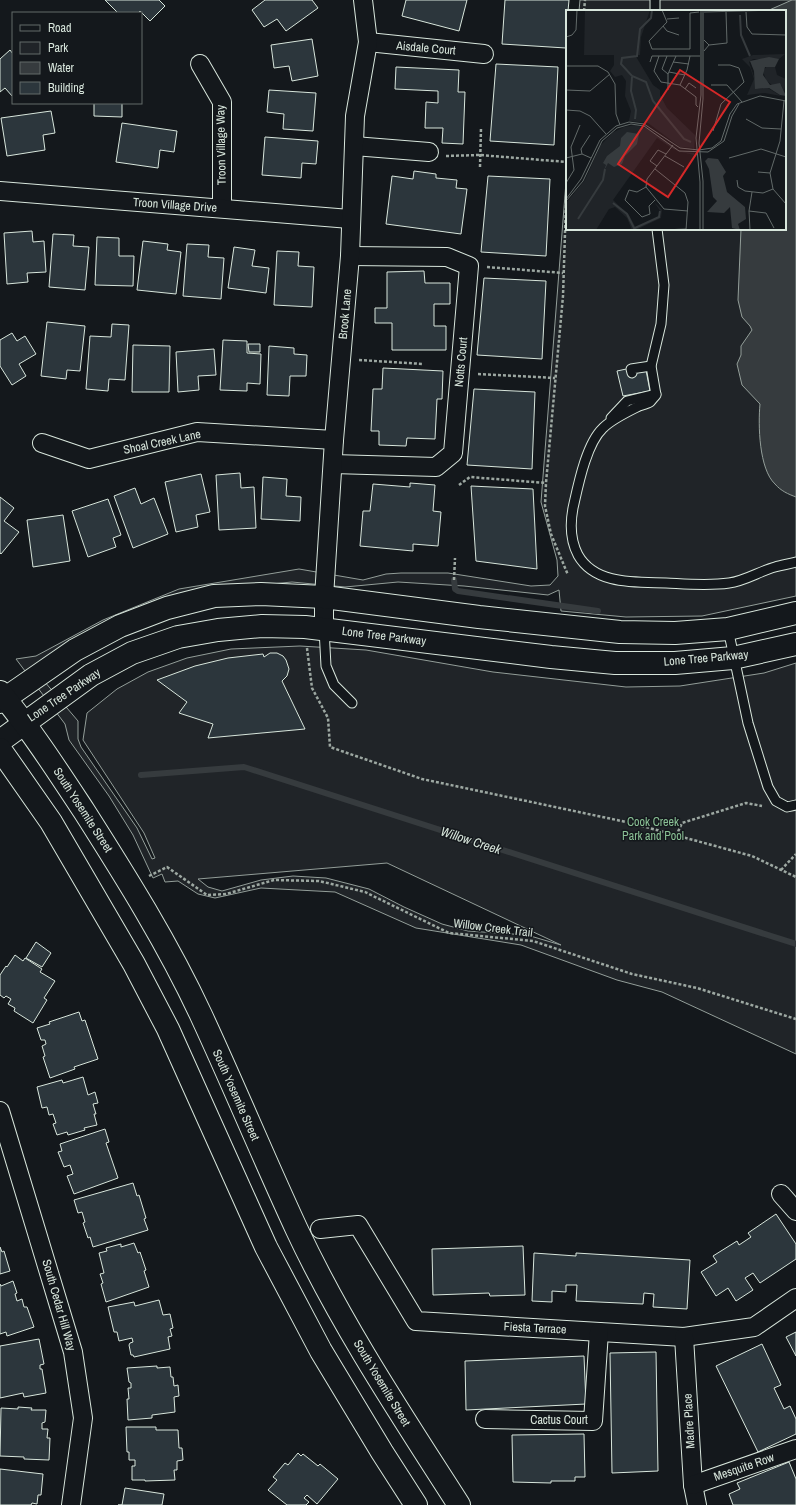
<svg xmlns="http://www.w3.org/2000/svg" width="796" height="1505" viewBox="0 0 796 1505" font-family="'Archivo Narrow',sans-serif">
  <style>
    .green { fill: #202428; stroke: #939e99; fill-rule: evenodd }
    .water { fill: #363b3e; stroke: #939e99 }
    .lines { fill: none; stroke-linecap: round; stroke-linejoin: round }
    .stream { stroke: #363b3e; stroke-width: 6 }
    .building { fill: #2c363c; stroke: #d8e6dc }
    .service-casing { stroke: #d8e6dc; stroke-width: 11 }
    .minor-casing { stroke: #d8e6dc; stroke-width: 20 }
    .tertiary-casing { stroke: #d8e6dc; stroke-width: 24 }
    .secondary-casing { stroke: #d8e6dc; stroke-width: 24 }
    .path { stroke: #9da8a2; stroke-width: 2.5; stroke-dasharray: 3 2; stroke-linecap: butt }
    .service { stroke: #14181c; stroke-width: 9 }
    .minor { stroke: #14181c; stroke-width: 18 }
    .tertiary { stroke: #14181c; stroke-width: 22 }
    .secondary { stroke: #14181c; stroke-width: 22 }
    .labels { text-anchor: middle; stroke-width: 3; stroke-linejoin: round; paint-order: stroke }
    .street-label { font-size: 12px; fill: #d8e6dc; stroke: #14181c }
    .park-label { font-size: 12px; fill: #8ac095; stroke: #14181c }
    .water-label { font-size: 13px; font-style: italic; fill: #d8e6dc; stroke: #14181c }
    .inset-river { fill: none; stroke: #363b3e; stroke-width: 2 }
    .inset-road { fill: none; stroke: #626a69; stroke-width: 1 }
    .view { fill: #d62828; fill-opacity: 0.15; stroke: #d62828; stroke-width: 2 }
    .inset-edge { fill: none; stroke: #d8e6dc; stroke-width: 2 }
  </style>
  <rect width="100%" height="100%" fill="#14181c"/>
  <path class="green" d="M580,0H796V596L702,616L626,617L561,611L559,590L548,595L464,586L398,582L345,587L292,582L240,587L33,668L78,721V739L81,747L137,828L152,859L155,858L144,833L83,740L87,713L117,689L148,672L187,658L231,649L300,646L366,650L493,672L626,687L680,686L764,673L796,663V1054L662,992L617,980L521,945L416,928L335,892L261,888L215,898L198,894L178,881L165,882L162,874L153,878L133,835L109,796L69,740L65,724L16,659L36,656L103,620L179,589L299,569L363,580L386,574L401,573H448L531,586L550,585L558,576L557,560L541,502L567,169V229H785V11H579ZM387,863L561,945L527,935L468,931L442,924L404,907L369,889L326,878L293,876L261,880L222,891L208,887L198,879Z"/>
  <path class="water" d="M792,0H796V497C788,494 781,491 775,484C759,469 758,425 760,404L742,385L737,364L741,355V346L752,330L750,326L742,317L738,300L741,229H785V11H767Z"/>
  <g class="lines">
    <g class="stream">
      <path d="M454,580L455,589L458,591L598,611"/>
      <path d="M141,775L244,767L796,944"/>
    </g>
  </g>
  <g class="building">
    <path d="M105,0H159L165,6L150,21L140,11L138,13H118Z"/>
    <path d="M265,0H312L318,8L286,31L277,19L264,27L252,10Z"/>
    <path d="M406,0H467L459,31L402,16Z"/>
    <path d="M505,0H569L568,11H567L566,48L502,44Z"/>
    <path d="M312,39L318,76L292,81L289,66L274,68L271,45Z"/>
    <path d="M10,50L13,54V97L5,88L0,92V59Z"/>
    <path d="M496,64L558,67L554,145L490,141Z"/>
    <path d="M396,67L459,70L458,92H465L463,144L442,143L443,128H425L426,102L438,103V91L395,89Z"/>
    <path d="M269,90L316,93L313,131L283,129L284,114L267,112Z"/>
    <path d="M94,103H122V117L94,116Z"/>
    <path d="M51,111L55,133L43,135L45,150L7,156L1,118Z"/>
    <path d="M122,123L177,131L174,152L160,150L158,168L116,162Z"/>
    <path d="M265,137L318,141L316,164L302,163L301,178L262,175Z"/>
    <path d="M414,171L436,174V178L457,180L456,188L467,189L461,234L386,224L392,176L413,179Z"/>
    <path d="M488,176L550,179L546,256L481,252Z"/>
    <path d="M32,231L33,242L44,241L46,272L27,273L28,282L7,284L4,233Z"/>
    <path d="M53,234L74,235L73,246L89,247L85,290L49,287Z"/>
    <path d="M97,237L119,238V256H134L133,286L95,285Z"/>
    <path d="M143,241L168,244L167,250L181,252L176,294L137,290Z"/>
    <path d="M187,244L209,245L208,257L224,258L221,299L183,296Z"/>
    <path d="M234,247L255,250L252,266L269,268L266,293L228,288Z"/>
    <path d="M277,251L299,252L298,266L314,267L312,307L274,305Z"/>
    <path d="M424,271L425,283H450V304H434V326H446V350H392V323H375V308H387V272Z"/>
    <path d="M484,278L546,281L542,359L477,355Z"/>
    <path d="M47,322L85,326L80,371L67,370L66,379L41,376Z"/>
    <path d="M112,324L129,325L125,380L109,379L108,391L86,389L90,336L111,337Z"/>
    <path d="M12,333L17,341L25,336L36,354L19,364L26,376L12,385L0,366V340Z"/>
    <path d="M223,340L247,341V353L261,354L260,384L247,383V391L220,390Z"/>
    <path d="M248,344H260V352H249Z"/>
    <path d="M133,345L170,346L169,392H132Z"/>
    <path d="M269,346L294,348V354L307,355L306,376H290L289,396L267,395Z"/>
    <path d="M214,349L216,375L198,376L199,390L178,392L176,352Z"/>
    <path d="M645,365L650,391L623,396L617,371Z"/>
    <path d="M383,368L443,371L442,399H437L435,439L407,438L406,446L379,445V431H371L373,389H382Z"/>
    <path d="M474,389L535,392L532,469L467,465Z"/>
    <path d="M240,473L241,488L254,487L256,528L219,530L216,475Z"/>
    <path d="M201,474L210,512L196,515L198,527L176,532L165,482Z"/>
    <path d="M263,477L287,479L286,496L301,497L300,521L261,519Z"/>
    <path d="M410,483L435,485L433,511L441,512L438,546L413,544V551L360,546L363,511H370L373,484L410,487Z"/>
    <path d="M471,486L533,489L537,569L476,561Z"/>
    <path d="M135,488L141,504L154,498L168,534L133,548L114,496Z"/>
    <path d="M0,497L14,508L4,521L19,532L1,554L0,553Z"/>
    <path d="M108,499L121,535L113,538L116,547L88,557L72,511Z"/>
    <path d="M63,515L70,561L33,567L27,520Z"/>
    <path d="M270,653H277L283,656L286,660L289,669L287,676L282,681L305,729L208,738L213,724L179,713L187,702L157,680L195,666L228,658L263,654L264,657Z"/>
    <path d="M36,942L51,953L42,967L26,958Z"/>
    <path d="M15,955L23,961L25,958L42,969L40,972L55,981L44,998L47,1000L33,1023L14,1011L15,1008L8,1004L11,999L6,996L4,998L0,995V975L6,966L7,967Z"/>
    <path d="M79,1012L82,1021L85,1020L98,1059L74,1067L75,1069L50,1078L43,1057L45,1056L42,1046L46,1044L45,1040H41L37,1028L50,1024L49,1022Z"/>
    <path d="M83,1077L88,1095L95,1092L98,1103L93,1104L96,1114H94L97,1125L84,1128L85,1130L68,1135L67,1132L57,1135L53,1124L56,1123L53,1114L49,1115L47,1107L42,1108L37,1087L62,1080L63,1083Z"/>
    <path d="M105,1129L109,1142L106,1143L118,1178L74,1194L67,1176L73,1174L70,1165L64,1167L58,1152L62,1151L60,1144Z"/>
    <path d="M133,1183L137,1196L139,1195L146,1218L144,1219L148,1230L93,1247L90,1237L88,1238L83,1223L85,1222L82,1212L78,1213L74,1200Z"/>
    <path d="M776,1214L796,1244V1259L760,1283L753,1273L745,1278L753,1290L736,1301L728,1288L716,1296L701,1272L717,1262L713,1256L737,1241L739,1245L751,1237L748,1233Z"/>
    <path d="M134,1243L138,1253L140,1252L146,1270L144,1271L149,1287L106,1302L101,1284L103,1283L100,1274L104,1273L99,1253L107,1251L106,1248L121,1244V1247Z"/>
    <path d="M523,1246L525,1295L490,1296L489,1293L433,1295L432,1249Z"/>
    <path d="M0,1247L2,1252L4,1251L10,1271L0,1274Z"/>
    <path d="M534,1253L576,1256V1253L690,1260L687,1309L653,1307L654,1294L644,1293L643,1304L576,1301L577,1285H566V1292L552,1291V1302L532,1301Z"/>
    <path d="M13,1281L17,1293L15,1294L17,1301L22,1299L24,1307H27L34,1327L7,1336L6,1332L0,1334V1284L1,1286Z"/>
    <path d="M159,1300L163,1315L170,1314L173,1328L170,1329L172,1336L168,1337L170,1349L134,1357L133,1355H131L129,1345L130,1343L133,1342L132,1338L119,1341L117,1332H114L108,1307L134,1302L135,1306Z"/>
    <path d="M796,1332V1356L786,1337Z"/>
    <path d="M39,1339L44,1364L40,1365V1369H42L46,1393L24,1397L23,1393L0,1398V1346Z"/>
    <path d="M762,1344L781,1385L774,1388L784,1409L790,1406L796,1419V1434L758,1452L716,1366Z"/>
    <path d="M656,1352L658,1471L612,1473L610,1353Z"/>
    <path d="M584,1356L586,1404L466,1410L465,1361Z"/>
    <path d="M157,1366V1368L170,1367L171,1377H173L174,1386L178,1385L179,1396L174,1397L175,1412L152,1415V1418L128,1420L127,1399H129L128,1388H131V1383L129,1382L127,1368Z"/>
    <path d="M18,1407L32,1408L31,1410H46L45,1422L42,1423V1429H48L47,1438H50L49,1460L24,1459V1457L0,1456L1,1408L18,1409Z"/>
    <path d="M126,1427H156V1430H178L179,1448H182L183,1460L177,1461V1470H174L175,1480L145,1481V1480H132V1466H135V1460H129V1452H127Z"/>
    <path d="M584,1434L585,1477H575V1481H551V1483L513,1482L512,1435Z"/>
    <path d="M298,1453L301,1456L303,1454L318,1466L320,1464L338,1479L317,1504L307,1495L304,1498L309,1502L306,1505H287L268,1490L277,1480L273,1477L285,1463L288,1465Z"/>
    <path d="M789,1462L796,1479V1505H733L729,1494L740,1489L737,1483Z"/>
    <path d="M0,1469L43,1474L41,1495H38L37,1504L32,1503L31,1505H0Z"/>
    <path d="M125,1488L164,1494L162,1505H118H122Z"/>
  </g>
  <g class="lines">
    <defs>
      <g id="service">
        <path d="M655,0V11"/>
        <path d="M657,229L664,285L661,324L651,366L656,395C654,397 652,400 650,402C647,404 642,405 639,406C627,412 612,419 603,428C586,444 578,486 573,508C570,524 570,540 578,555C595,585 635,582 666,583C687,584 709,586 729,583C745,581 760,571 775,567C782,565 789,564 796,562"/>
        <path d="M632,373L631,369L651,366"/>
        <path d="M611,418L627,401L656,394"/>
        <path d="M324,629L326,666L334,685L352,703"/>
        <path d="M728,629L748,723L768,787L776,801L787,807L796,805"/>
      </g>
      <g id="minor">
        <path d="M368,42L484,54"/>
        <path d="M200,64L222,102V208"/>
        <path d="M354,146L429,152"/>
        <path d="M0,191L350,219"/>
        <path d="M42,443L89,459L197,432L334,440"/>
        <path d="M333,464L436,467L453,453L469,266L447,257L350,256"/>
        <path d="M324,629V597L334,440L350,256L355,116L368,42L363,0"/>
        <path d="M0,1111L73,1352L83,1418L71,1505"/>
        <path d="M781,1194L796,1211"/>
        <path d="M320,1229L358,1225L416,1321L684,1337L754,1327L796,1298"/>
        <path d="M684,1337L693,1485L697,1505"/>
        <path d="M485,1419L593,1421L599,1332"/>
        <path d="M693,1485L796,1449"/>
      </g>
      <g id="tertiary">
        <path d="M0,702L75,650L120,626L167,608L214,596L261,594L324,597L479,617L620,632L675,633L728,629L796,613"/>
        <path d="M0,741L91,675L132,653L178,637L218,630L262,626L305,627L551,657L615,663H675L733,658L796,644"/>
      </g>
      <g id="secondary">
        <path d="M0,692C31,730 57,770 84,811C126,877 168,944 201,1015C234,1086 264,1159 297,1230C342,1326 402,1416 459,1505"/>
        <path d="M0,749L51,822L134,964L168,1029L266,1247L321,1351L382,1452L416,1505"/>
      </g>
    </defs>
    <use href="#service" class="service-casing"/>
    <use href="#minor" class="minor-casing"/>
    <use href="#tertiary" class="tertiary-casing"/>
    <use href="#secondary" class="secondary-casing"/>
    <g class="path">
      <path d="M584,11L585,0"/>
      <path d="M446,156L480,155L567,162"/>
      <path d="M480,167L481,128"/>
      <path d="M567,170L563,296L546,483L545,506L551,534L568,575"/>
      <path d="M487,267L563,273"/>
      <path d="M359,360L423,364"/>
      <path d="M478,374L555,378"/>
      <path d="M459,485L470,477L546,483"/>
      <path d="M454,580L455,558"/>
      <path d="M307,648L312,688L328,718L330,747L422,779L631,823L752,856L796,877"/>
      <path d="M676,836L682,823L746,803L762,806"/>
      <path d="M781,870L796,854"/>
      <path d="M149,876L167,867L207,895L226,894L274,880L319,881L365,892L449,933L533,941L632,974L697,988L796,1019"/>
    </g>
    <use href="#service" class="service"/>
    <use href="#minor" class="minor"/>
    <use href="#tertiary" class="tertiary"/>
    <use href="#secondary" class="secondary"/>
  </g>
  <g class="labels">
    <g class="street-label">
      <text transform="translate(426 48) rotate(5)" y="4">Aisdale Court</text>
      <text transform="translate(221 145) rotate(-91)" y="4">Troon Village Way</text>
      <text transform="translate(175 205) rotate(4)" y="4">Troon Village Drive</text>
      <text transform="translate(345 314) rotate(-85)" y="4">Brook Lane</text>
      <text transform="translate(461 362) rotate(-85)" y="4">Notts Court</text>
      <text transform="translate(162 442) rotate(-12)" y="4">Shoal Creek Lane</text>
      <text transform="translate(384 636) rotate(7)" y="4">Lone Tree Parkway</text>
      <text transform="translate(706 658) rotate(-5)" y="4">Lone Tree Parkway</text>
      <text transform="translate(64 695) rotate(-34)" y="4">Lone Tree Parkway</text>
      <text transform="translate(83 810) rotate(57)" y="4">South Yosemite Street</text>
      <text transform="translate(493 928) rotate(7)" y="4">Willow Creek Trail</text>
      <text transform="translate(236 1095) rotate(66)" y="4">South Yosemite Street</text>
      <text transform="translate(59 1305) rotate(74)" y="4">South Cedar Hill Way</text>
      <text transform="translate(535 1328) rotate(3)" y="4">Fiesta Terrace</text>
      <text transform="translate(382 1383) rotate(59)" y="4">South Yosemite Street</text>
      <text x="559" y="1424">Cactus Court</text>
      <text transform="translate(689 1421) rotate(-93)" y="4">Madre Place</text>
      <text transform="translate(744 1467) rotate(-19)" y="4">Mesquite Row</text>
    </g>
    <g class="park-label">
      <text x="653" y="826">Cook Creek<tspan x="653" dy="14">Park and Pool</tspan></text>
    </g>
    <g class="water-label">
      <text transform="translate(471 840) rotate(18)" y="5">Willow Creek</text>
    </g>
  </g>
  <g transform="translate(566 10)">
    <rect width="220" height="220" fill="#14181c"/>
    <path d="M19,0H84L75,27L74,45H69L87,75L94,80V85L101,98L129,125L128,145L115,142L107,139L91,128L47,190L63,205L70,218L94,207L95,202L88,192L96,200L95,208L70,220H66L61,208L49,197L43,199L30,220H0V193L19,170L34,136L46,123L58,117L69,115L83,119L116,142L128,143L127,138L114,137L82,113L63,111L65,101L59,86L60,71L56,65L49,67L44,61L48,55V45H18ZM219,44L213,49H187L183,52L192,79L202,78L215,86L199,83L181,85L188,69L184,57L176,49L187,45ZM201,56L209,57L211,65L220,69L218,82L215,75L207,76L200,70L197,61Z" fill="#202428"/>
    <path d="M203,47L213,49L209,57H199L197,65L204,75L214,73L220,86L214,85L203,78L189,79L188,61L184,51ZM61,122L73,124L71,134L59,146L56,154L48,157L42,153L40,157L38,160L40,155L37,153L41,146L54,136L55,128ZM142,148L152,149L160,162L157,166L161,182L179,197L180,209L172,214L174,220L166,218L164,197L158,203L141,202L151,191L147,187L143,159L139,151Z" fill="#363b3e"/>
    <path class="inset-river" d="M86,0L85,8L74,19L71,46L56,48L55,54L66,66L80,72L87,91L118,129L125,132M174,5L175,25L184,46M66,67L65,81L70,100L69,109M47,193L61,204L69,220M12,209L37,170L39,159M69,218L93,207L94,201"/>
    <path class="inset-road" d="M96,0L101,12L83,31L86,39H124V3L133,2M138,2L212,0M180,2L181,17L186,24L220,25M101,9L113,8M97,16L101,21L113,25M0,27L6,25L10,20L11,0M143,35L161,33L160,2M138,41L143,35L138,30M93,46L88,61L95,72L114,75L130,87V95L132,97M101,46L96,59L102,64M84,52L86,46H110M107,52L123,54M0,56H32L42,62L49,74L50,104L54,115M103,62L119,65M114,75L121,60L124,46M145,75H161L176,92M119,79L123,73L130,78M0,80L24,81L44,64M102,80V64L110,46H134M218,91L214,131L204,163L207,179L220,194M0,100L14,101L24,106L40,124M180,109L196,118L215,119M147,121L155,94L178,72L173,58L164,55H152M107,135L81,169L80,177L98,199L122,201M16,144L15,139L24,125M99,146L118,157M0,148L16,144L25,148M163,148L195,139L220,147M91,156L84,151L92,140L100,144M89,159L119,183L122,192L120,220M192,162L204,163M171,170L172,177L179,181L197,183L207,179M0,173L8,160L5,137L14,115M80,177L71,182L63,180L59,190L76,207L84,204L83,196L89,190M0,189L15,169L34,130L50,116L63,112L78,114L114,138L133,140L146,138L155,131L164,104L171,94L194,86L220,91M0,191L17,171L36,131L51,118L65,114L78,116L113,141L142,142L158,131L166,106L173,94M183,201L200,203L208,218M97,220L120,219M134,220V172L130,128L135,85V0M137,220V171L133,133L137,89V0M184,220L183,201L186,182"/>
    <path class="view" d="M114,60L164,92L102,187L52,154Z"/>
    <rect width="220" height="220" class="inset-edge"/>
  </g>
  <rect x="12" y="12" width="130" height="92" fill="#14181c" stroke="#626a69"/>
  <rect x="20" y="25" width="20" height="6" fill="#14181c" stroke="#626a69"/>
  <text x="48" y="32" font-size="12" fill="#d8e6dc">Road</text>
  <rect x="20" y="42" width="20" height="12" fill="#202428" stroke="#626a69"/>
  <text x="48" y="52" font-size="12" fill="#d8e6dc">Park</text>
  <rect x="20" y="62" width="20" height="12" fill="#363b3e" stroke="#626a69"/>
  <text x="48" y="72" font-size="12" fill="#d8e6dc">Water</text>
  <rect x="20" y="82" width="20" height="12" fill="#2c363c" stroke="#626a69"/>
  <text x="48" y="92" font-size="12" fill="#d8e6dc">Building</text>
</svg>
